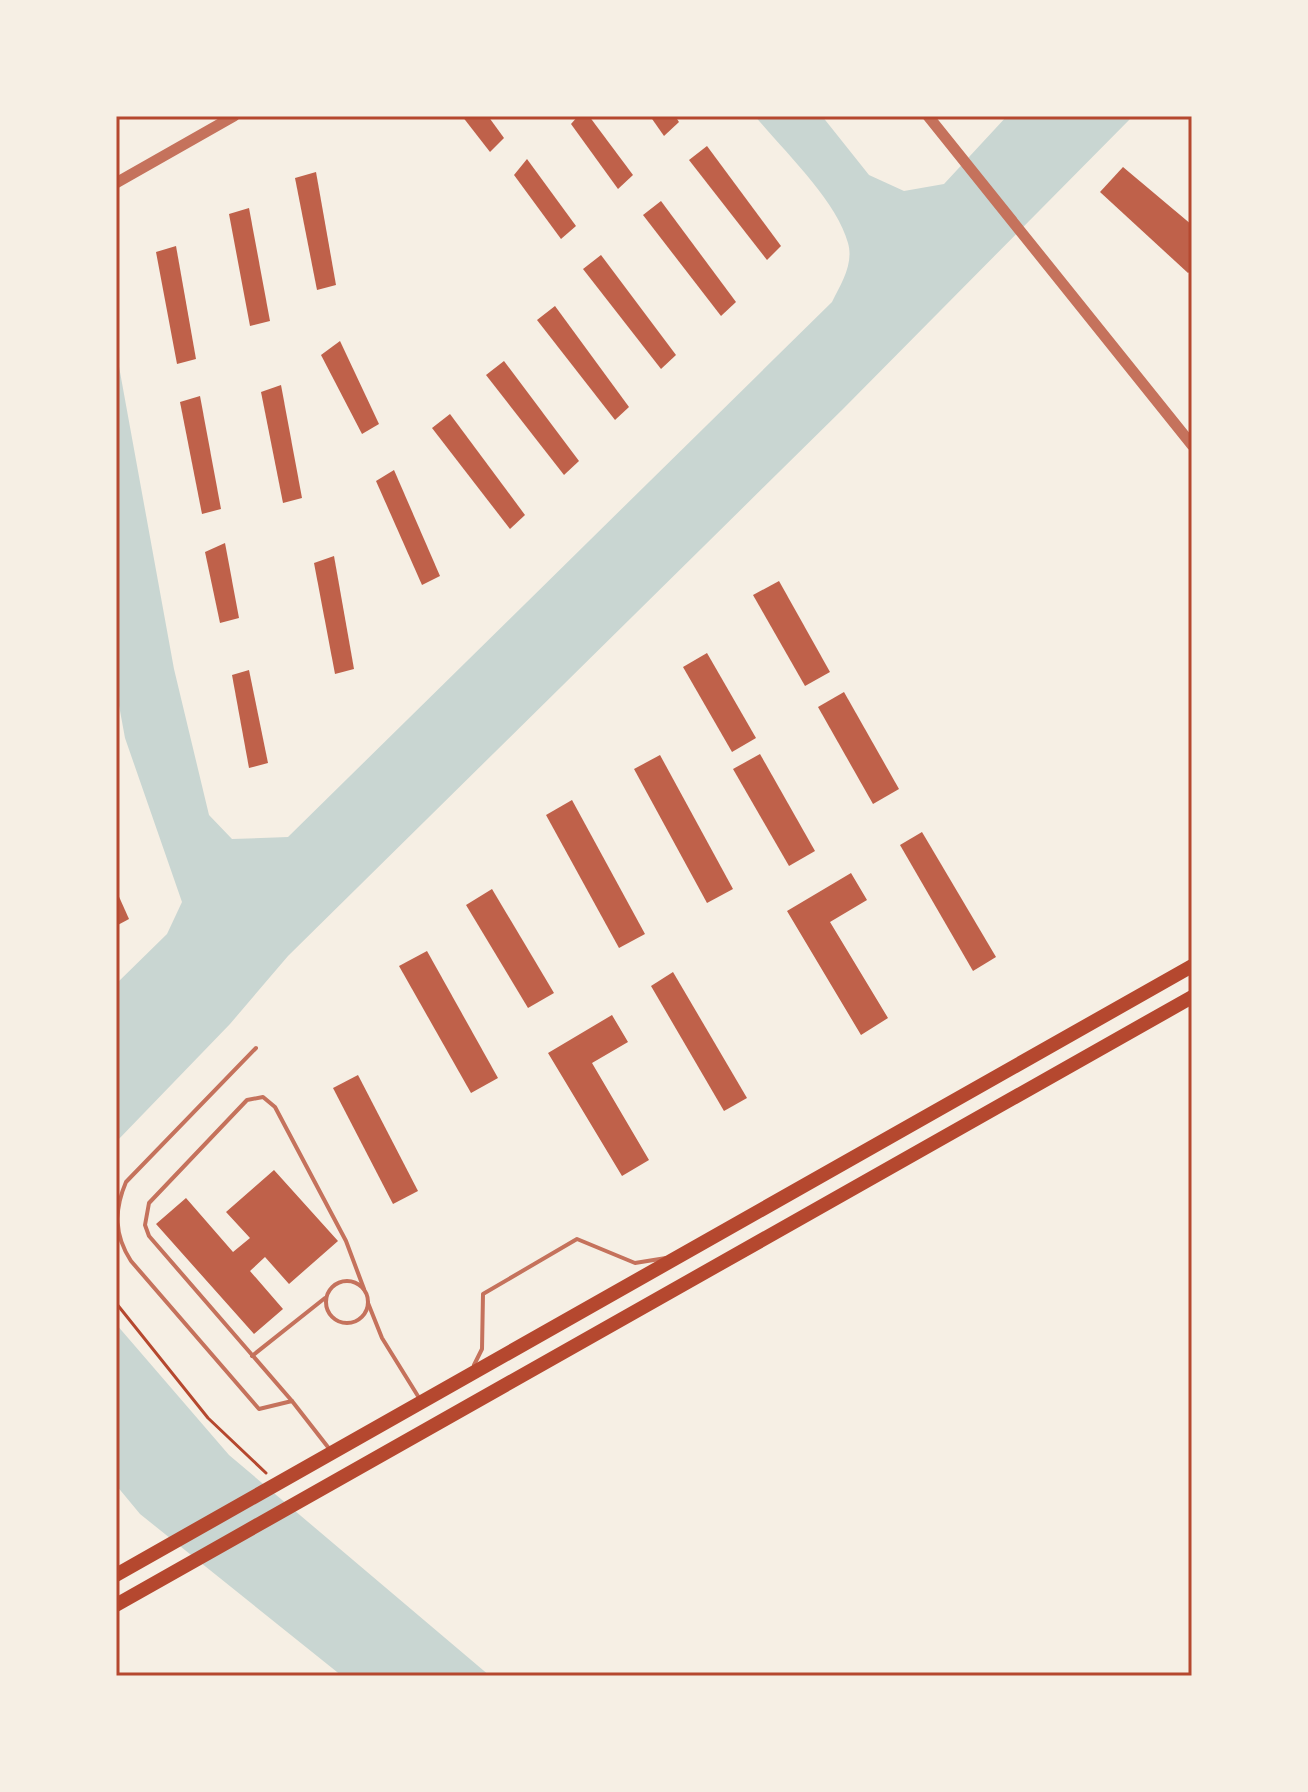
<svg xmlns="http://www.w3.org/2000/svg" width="1308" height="1792" viewBox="0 0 1308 1792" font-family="Barlow,sans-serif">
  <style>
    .water { fill: #c9d6d2 }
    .building { fill: #bf614a }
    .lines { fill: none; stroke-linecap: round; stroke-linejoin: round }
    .path { stroke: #b5482f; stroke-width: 3 }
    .service { stroke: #c5725c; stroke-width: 4 }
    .tertiary { stroke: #c5725c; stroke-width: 11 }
    .primary { stroke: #b5482f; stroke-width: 14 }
    .neatline { fill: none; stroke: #b5482f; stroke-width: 3 }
  </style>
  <rect width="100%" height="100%" fill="#f6efe4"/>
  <g class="water">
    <path d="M755,116H822L869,175L904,191L944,184L1007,116H1133L843,409L288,956L230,1024L116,1142V984L167,934L182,902L125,738L116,689V350L174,669L209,815L232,839L288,837L832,302C841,284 854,264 848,243C837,201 783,150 755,116Z"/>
    <path d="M116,1324L229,1455L490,1676H342L140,1514L116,1485Z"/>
  </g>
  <g class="building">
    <path d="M462,116H488L504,138L490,152Z"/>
    <path d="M578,116H589L633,175L618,189L571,124Z"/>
    <path d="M650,116H675L679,122L664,136Z"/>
    <path d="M707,146L781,246L767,260L689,160Z"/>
    <path d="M527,159L576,226L561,239L514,175Z"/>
    <path d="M1123,167L1192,225V270L1188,273L1100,192Z"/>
    <path d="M316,172L336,285L317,290L295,178Z"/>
    <path d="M661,201L736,302L721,316L643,215Z"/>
    <path d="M249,208L270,321L250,326L229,214Z"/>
    <path d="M176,246L196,359L177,364L156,252Z"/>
    <path d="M601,255L676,355L661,369L583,269Z"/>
    <path d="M555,306L629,407L615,420L537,320Z"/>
    <path d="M340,341L379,424L362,434L321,355Z"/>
    <path d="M504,361L579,461L564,475L486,375Z"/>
    <path d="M281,385L302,498L283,503L261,392Z"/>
    <path d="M200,396L221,509L202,514L180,402Z"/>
    <path d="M450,414L525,515L510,529L432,428Z"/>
    <path d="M394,470L440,576L422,585L376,481Z"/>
    <path d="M225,543L239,618L220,623L205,552Z"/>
    <path d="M334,556L354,669L335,674L314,563Z"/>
    <path d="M779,581L830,672L805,686L753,595Z"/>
    <path d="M707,653L756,738L732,752L683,667Z"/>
    <path d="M249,670L268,763L249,768L232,675Z"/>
    <path d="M844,692L899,789L873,804L818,707Z"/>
    <path d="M760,754L815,851L789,866L733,769Z"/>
    <path d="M660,755L733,889L707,903L634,769Z"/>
    <path d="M572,800L645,934L619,948L546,815Z"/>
    <path d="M922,832L996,957L973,971L900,845Z"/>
    <path d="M851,873L867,900L830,922L888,1018L861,1035L787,911Z"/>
    <path d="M492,889L554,993L528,1008L466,905Z"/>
    <path d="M116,890L129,919L116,926Z"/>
    <path d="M427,951L498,1078L471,1093L399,966Z"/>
    <path d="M673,972L747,1098L724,1111L651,986Z"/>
    <path d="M612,1015L628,1042L592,1063L649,1160L622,1176L548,1053Z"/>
    <path d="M358,1075L418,1191L393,1204L333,1088Z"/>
    <path d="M274,1170L338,1241L289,1284L265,1257L250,1271L283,1309L254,1334L156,1224L186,1198L233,1252L250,1238L226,1212Z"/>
  </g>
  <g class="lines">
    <path class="path" d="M116,1303L208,1418L266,1473"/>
    <g class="service">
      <path d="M256,1048L126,1182C114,1210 114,1235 131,1261L259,1409L292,1401L331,1451"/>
      <circle cx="347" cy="1302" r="21"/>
      <path d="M368,1303L382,1338L421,1401"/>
      <path d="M252,1356L325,1298"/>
      <path d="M474,1365L482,1349L483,1294L577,1239L635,1263L666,1258"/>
      <path d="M292,1401L149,1236L145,1225L149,1203L247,1100L263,1097L275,1107L346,1241L364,1289"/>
    </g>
    <g class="tertiary">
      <path d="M928,116L1192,445"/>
      <path d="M116,183L234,116"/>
    </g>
    <g class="primary">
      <path d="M116,1575L1192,966"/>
      <path d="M116,1605L1192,997"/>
    </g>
  </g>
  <rect width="1308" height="1792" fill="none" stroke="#f6efe4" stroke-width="236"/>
  <rect x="118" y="118" width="1072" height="1556" class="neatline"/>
</svg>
